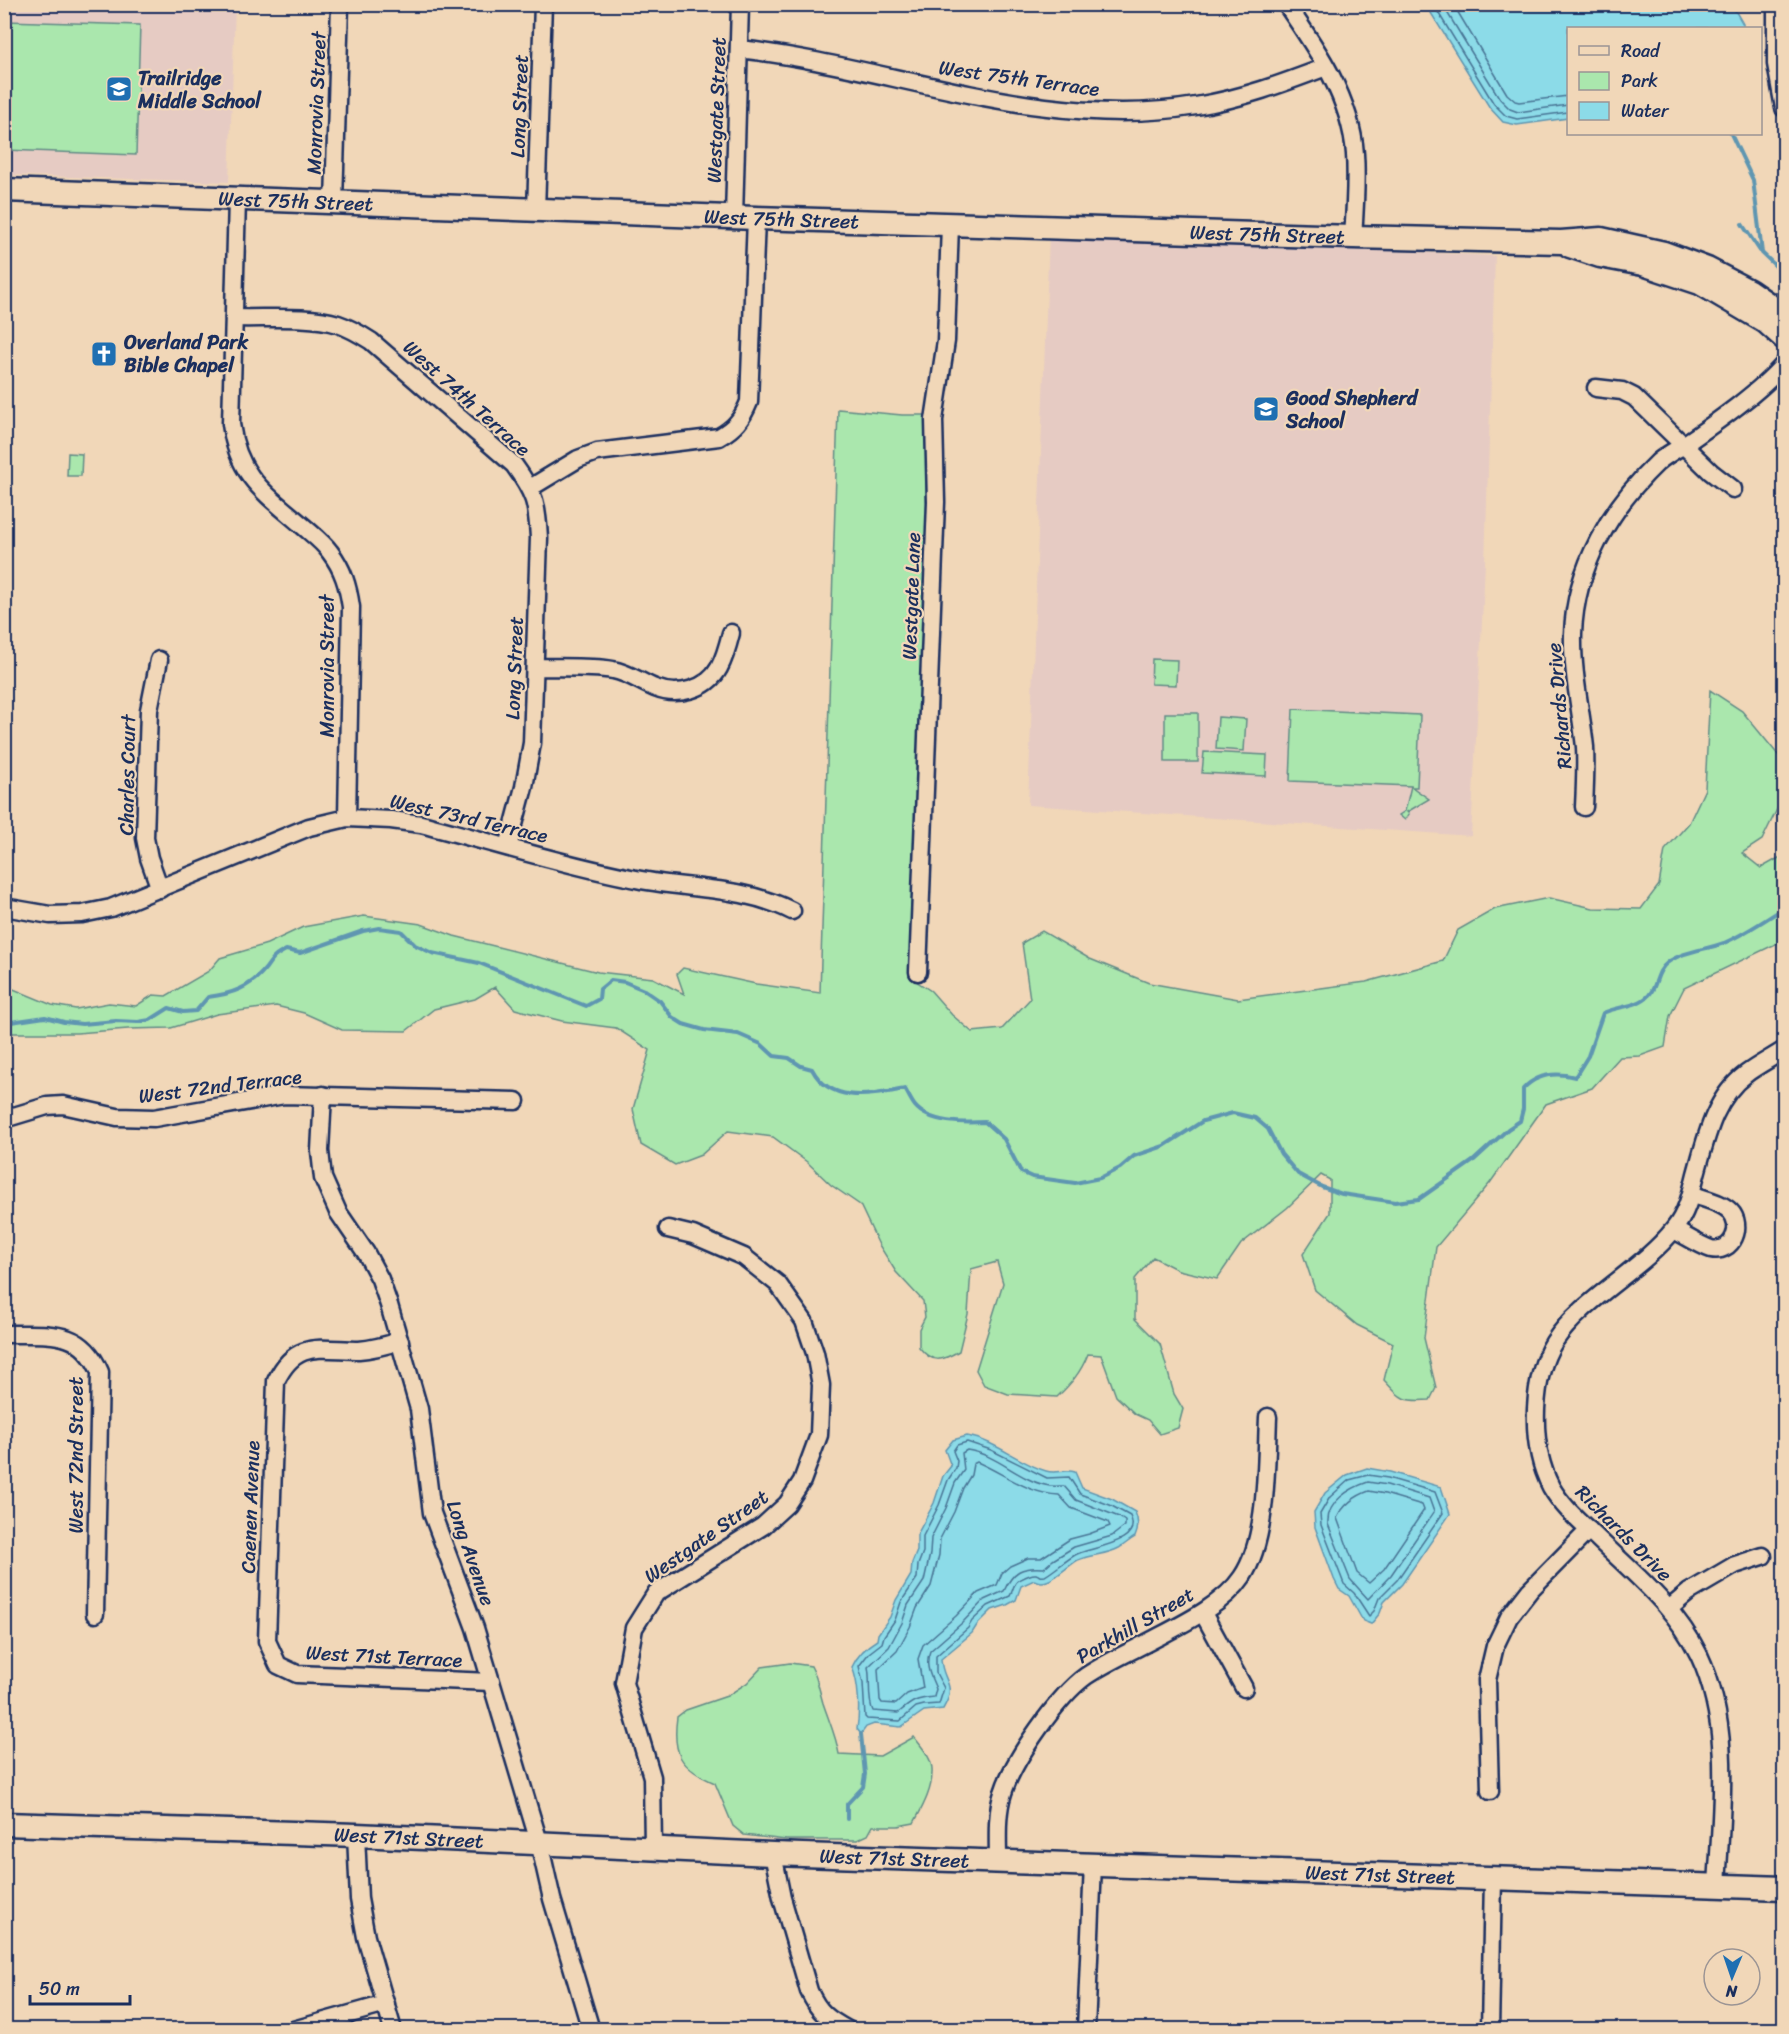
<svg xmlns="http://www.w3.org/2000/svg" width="1789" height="2034" viewBox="0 0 1789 2034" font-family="Sriracha,sans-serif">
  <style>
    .built { fill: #e6cbc3 }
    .green { fill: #aae7ad; stroke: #628b86; stroke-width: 1.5 }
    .water { fill: #8cdbe8; stroke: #5f96b1; stroke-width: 1.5 }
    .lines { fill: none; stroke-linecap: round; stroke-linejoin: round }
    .shore { stroke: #487495; stroke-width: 1.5 }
    .stream { stroke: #5f96b1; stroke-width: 4 }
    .street-casing { stroke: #1b2f5e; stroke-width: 21 }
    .secondary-casing { stroke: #1b2f5e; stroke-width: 27 }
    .street { stroke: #f1d7b8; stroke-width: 16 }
    .secondary { stroke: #f1d7b8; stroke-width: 22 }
    .labels { text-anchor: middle; stroke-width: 4.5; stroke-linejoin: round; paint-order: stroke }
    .poi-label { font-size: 20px; font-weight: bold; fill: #1b2f5e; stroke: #f1d7b8; text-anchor: start }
    .street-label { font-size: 20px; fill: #1b2f5e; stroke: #f1d7b8 }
  </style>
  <rect width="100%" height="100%" fill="#f1d7b8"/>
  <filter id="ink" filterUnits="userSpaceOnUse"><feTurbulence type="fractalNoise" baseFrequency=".0167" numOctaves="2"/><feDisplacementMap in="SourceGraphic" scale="12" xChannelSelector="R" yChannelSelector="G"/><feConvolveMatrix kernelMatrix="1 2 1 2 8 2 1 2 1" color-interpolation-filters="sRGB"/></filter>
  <g filter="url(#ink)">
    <g class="built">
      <path d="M5,5H235L229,182L5,175Z"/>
      <path d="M1049,234L1495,256L1485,563L1471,836L1028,805Z"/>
    </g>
    <g class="green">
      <path d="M5,21L140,25L136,155L5,150Z"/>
      <path d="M838,409L902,415H925L927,533L910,977L931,991L952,1015L972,1032L1002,1029L1030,999L1022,943L1042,931L1090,959L1149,983L1238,999L1366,982L1443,961L1458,930L1495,909L1549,898L1593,908L1641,909L1659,885L1665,850L1689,823L1705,789L1710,690L1742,711L1784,762L1780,803L1762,840L1742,853L1761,868L1784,855V940L1684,988L1670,1016L1665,1047L1640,1056L1620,1057L1592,1088L1546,1104L1490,1183L1436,1247L1424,1338L1436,1388L1430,1400C1403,1402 1402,1400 1384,1380L1393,1343L1357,1325L1315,1290L1303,1254L1330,1213V1180L1321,1175L1287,1208L1241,1244L1217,1279L1178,1270L1153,1257L1135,1279V1319L1160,1344L1174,1394L1183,1409L1178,1428L1160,1434L1148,1420L1135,1414L1116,1396L1101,1355L1088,1354C1081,1372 1071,1384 1057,1397L1008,1394L984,1385L976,1370L1003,1283L997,1262L971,1269L968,1314L959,1351C942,1361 932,1364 919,1347V1329L925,1317L923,1301L896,1272L879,1245L860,1205L831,1185L807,1162L773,1137L728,1131L701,1155L675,1165L641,1145L633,1109L650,1050L616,1028L562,1021L515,1009L495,987L475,999L434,1009L406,1031L342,1030L304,1013L276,1006L217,1014L171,1028L128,1029L77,1033H5V988H11L52,1005L76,1009L109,1003L136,1006L153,995L166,996L209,971L220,958L267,944L303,927L364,916L421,924L454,936L598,972L653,978L684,994L677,974L683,968L756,984L820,993Z"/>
      <path d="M68,453L82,454L81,476H67Z"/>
      <path d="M1152,659L1177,660L1176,685L1151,684Z"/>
      <path d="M1293,709L1420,715L1417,787H1412L1429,799L1407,812L1409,814L1405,820L1399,815L1405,811L1411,786L1290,781Z"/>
      <rect x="1165" y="713" width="33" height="49"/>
      <path d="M1218,717L1246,719L1244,751L1216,749Z"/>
      <path d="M1204,752L1267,755L1266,776L1202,773Z"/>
      <path d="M790,1663L811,1666C818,1679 819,1690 823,1703C829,1721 836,1736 839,1754L880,1756L914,1737C921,1746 932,1758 932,1770C933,1789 922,1808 914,1823L898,1826H873L868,1835L857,1840H786L744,1835L733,1826L715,1783C680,1768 672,1754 677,1717L686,1710L727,1696L747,1683L762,1667Z"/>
    </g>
    <g class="water">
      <path d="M1426,5H1732L1743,24V28H1568V118L1517,125L1503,122L1490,108Z"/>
      <path d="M967,1436C996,1441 1019,1463 1046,1471C1056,1474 1066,1469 1075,1472L1082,1488L1112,1499L1135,1512C1139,1521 1139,1528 1135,1537C1129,1540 1125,1545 1119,1548C1107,1555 1091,1554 1078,1560C1069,1565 1054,1580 1047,1581C1042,1583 1038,1582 1034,1580L1021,1586L1016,1600L1007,1605L992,1610L977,1625L972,1633L941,1659C942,1682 958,1684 943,1709L924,1711L901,1727L874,1724L866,1727L861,1734L857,1729C860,1711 859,1683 852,1667C857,1656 867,1646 877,1640L878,1634L890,1617L896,1600L911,1575L912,1563L917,1551V1535L934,1503L943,1476L951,1466L945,1450L953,1440Z"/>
      <path d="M1367,1468L1390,1472L1441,1487L1450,1514L1402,1584L1384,1602L1380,1613L1371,1624L1363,1621L1349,1596L1339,1589L1334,1579L1315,1527L1314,1512L1325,1493L1347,1475Z"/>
    </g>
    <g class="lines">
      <g class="shore">
        <path d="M1433,4L1494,104L1506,116L1517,119L1568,112"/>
        <path d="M1442,4L1500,99L1510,109L1518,112L1568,105"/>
        <path d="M1453,4L1507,94L1515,101L1519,102L1568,96"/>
        <path d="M967,1442L991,1450L1047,1478L1069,1477L1080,1494L1110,1505L1130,1516C1144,1544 1089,1547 1075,1555C1068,1559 1048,1575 1045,1576C1037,1577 1042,1576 1036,1574C1031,1573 1023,1578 1019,1580C1013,1583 1013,1591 1010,1596L988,1606L972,1621L968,1628L936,1656V1673L944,1688L939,1704L924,1705L916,1707L900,1721L867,1719L865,1717L863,1683L859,1666L869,1653L882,1643L884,1636L895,1620L901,1602L917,1578L918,1565L923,1552V1536L939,1505L948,1480L956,1468L957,1461L953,1451L957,1445Z"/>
        <path d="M967,1450C996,1454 1018,1479 1045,1485C1052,1487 1058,1486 1064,1486L1076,1500L1119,1517L1125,1521V1526L1112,1536L1074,1547L1053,1560L1044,1568C1022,1566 1013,1571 1004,1591L984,1600L962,1623L930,1651C924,1666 931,1676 936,1689L934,1697C915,1699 913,1701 898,1713L873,1711C867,1699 871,1680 868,1667L889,1647L902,1623L908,1605L924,1581L930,1554L931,1538L946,1508L955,1483L964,1470L962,1453Z"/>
        <path d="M977,1462C1005,1474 1028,1494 1059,1495L1071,1508L1108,1522L1110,1526L1089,1534L1070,1539L1041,1558H1028L1010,1566L1002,1573L997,1585L978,1593L956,1616L923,1645L918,1659L923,1688L907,1694L896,1704L882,1703L880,1700L878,1669L897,1651L910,1627L917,1608L931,1586L939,1555L940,1539L954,1512L963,1488L971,1475L973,1464Z"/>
        <path d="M1368,1475L1388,1478L1435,1492L1443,1513L1397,1580L1379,1598L1374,1611L1369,1616L1354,1593L1344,1584L1321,1525L1320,1514L1330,1497L1349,1480Z"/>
        <path d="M1368,1482L1387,1485L1429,1498L1434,1512L1391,1575L1368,1599L1350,1579L1328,1524C1326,1502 1350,1488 1368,1482Z"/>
        <path d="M1369,1491L1385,1494L1422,1505L1424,1510L1384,1569L1369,1583L1357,1573L1337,1518C1344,1504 1355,1496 1369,1491Z"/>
      </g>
      <g class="stream">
        <path d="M1731,134L1753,180L1762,253L1784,274"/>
        <path d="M1742,224L1760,251"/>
        <path d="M4,1023L45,1017L64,1022L82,1024L116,1021L138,1022L150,1020L169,1008L183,1012L196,1011L208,997C232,994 250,988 266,968C273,958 274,956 286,950L300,953L363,931L379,928L401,931L415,945L432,953L479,963L586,1006L599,999L600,989L611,980L625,982L644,990L660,1001L672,1017L683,1024L704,1030L738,1034L761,1044L774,1056L789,1058L801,1066L812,1069C831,1105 872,1095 905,1089C908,1094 911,1101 915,1106C930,1124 964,1123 985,1122L1004,1139L1021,1172L1032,1177L1075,1183L1100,1178L1120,1168L1134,1156L1164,1146L1203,1121L1233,1113L1255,1118L1268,1129L1281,1154L1298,1174L1322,1187L1342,1194L1395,1202L1419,1199L1473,1161L1508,1129L1520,1121L1523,1109V1089C1537,1074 1555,1072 1575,1077L1588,1056L1603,1013C1618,1006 1638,1007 1649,995C1657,987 1656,971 1667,963C1683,951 1705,950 1724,943C1745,934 1765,920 1784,908"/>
        <path d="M847,1819V1804L863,1787L865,1774L861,1734"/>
      </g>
      <defs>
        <g id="street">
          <path d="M1286,4C1317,49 1351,98 1355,154C1357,181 1355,209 1353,237"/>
          <path d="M1776,4V64L1784,108"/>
          <path d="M739,49C890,66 1042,132 1196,106C1241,99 1284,83 1326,67"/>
          <path d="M237,199L231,424C238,477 265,493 303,526C312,534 323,542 330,552C343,569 348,586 351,607L347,818"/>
          <path d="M334,202L340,4"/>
          <path d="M536,210L543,4"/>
          <path d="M734,217L740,4"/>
          <path d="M234,318C265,319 309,315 338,324C350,328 360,334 371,341L514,465C535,494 537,503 539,538L532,743L524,787L508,847"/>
          <path d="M1596,388L1622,391L1634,397L1711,472L1733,489"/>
          <path d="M530,488L578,459L597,452L719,437C735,428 742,419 749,402L756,218"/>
          <path d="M159,660L149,710L145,838L149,858L160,889"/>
          <path d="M535,667C560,668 588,666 613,670C629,673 640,682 655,688C677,697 707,690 719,668C725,657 728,645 731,633"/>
          <path d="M1584,807C1585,787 1586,767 1585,747C1581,710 1572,672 1573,634C1575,567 1611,507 1658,462C1666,455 1676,450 1685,444C1715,423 1760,392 1784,364"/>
          <path d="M4,907L50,915L82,914L111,908L309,827L347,818L391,820L421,824C491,842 560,864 631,878C685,890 741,885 792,911"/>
          <path d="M918,972L936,502L934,420L946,341L950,224"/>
          <path d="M323,1095L320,1151L323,1178L338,1212L366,1253L380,1279L389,1305L419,1409L432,1513L475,1628L539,1842L552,1899L591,2030"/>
          <path d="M4,1119L47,1106L63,1105L117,1117L154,1118L284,1095L516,1101"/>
          <path d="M1674,1230C1686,1236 1699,1245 1711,1249C1733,1254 1744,1225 1730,1211C1721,1202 1703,1199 1692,1194"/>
          <path d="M4,1334C47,1335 81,1327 100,1372L95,1614"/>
          <path d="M400,1341C387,1345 374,1349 359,1350C321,1350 296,1339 276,1381L267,1641L278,1665L297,1674L491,1682"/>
          <path d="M1670,1608L1689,1592L1735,1565L1763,1556"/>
          <path d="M1203,1613L1244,1688"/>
          <path d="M1490,1791L1487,1680L1495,1646L1509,1617L1530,1590L1589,1530"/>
          <path d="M356,1835L359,1899L366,1937L393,2030"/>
          <path d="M653,1848L652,1777L624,1683L634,1628L656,1593L763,1526L787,1504L802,1481L819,1435L821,1385L815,1353L804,1321L778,1284L744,1257L693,1235L668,1229"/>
          <path d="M773,1854L782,1898L809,1991C819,2013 828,2019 848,2030"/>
          <path d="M998,1861C998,1839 996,1814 1003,1793C1013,1760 1058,1696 1086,1676C1108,1661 1134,1650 1158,1637C1185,1623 1225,1603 1242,1577C1268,1539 1266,1462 1268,1417"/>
          <path d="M1717,1886C1721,1810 1733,1727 1699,1655C1675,1606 1632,1572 1594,1535C1578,1520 1562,1506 1551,1487C1539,1464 1535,1435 1536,1409C1537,1387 1542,1361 1554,1342C1582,1299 1642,1270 1674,1229C1687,1213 1691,1194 1696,1174C1706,1138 1714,1098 1746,1074C1758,1065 1772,1058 1784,1050"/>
          <path d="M293,2030L386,2004"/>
          <path d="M1086,2030L1093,1864"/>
          <path d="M1490,2030L1493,1878"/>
        </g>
        <g id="secondary">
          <path id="s1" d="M4,190L756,218L1353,237L1561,242L1601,239L1664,253L1707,269L1749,291L1768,304L1784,319"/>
          <path d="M1570,246L1600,256L1643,264L1700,283L1766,322L1784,338"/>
          <path id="s2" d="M4,1824L356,1835L773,1854L1784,1888"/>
        </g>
      </defs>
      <use href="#street" class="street-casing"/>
      <use href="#secondary" class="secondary-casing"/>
      <use href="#street" class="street"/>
      <use href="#secondary" class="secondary"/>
    </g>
  </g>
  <defs>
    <symbol id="school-square" viewBox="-11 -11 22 22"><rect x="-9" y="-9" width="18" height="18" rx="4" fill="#1f6fb2" stroke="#f1d7b8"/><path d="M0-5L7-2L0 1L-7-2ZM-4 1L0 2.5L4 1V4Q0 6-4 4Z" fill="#fff"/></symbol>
    <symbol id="church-square" viewBox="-11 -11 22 22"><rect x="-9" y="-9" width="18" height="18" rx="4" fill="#1f6fb2" stroke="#f1d7b8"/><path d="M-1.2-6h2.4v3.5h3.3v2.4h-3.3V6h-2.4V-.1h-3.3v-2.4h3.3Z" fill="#fff"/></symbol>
  </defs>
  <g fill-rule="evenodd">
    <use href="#school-square" x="104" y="74" width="30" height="30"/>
    <use href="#church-square" x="89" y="339" width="30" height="30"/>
    <use href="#school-square" x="1251" y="394" width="30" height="30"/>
  </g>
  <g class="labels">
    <g class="poi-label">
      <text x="138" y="85">Trailridge<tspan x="138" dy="23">Middle School</tspan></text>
      <text x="124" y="349">Overland Park<tspan x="124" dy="23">Bible Chapel</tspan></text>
      <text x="1286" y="405">Good Shepherd<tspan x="1286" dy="23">School</tspan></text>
    </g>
    <g class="street-label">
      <text transform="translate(1019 78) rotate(8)" y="7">West 75th Terrace</text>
      <text transform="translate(316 103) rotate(-88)" y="7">Monrovia Street</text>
      <text transform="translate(519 106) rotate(-88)" y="7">Long Street</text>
      <text transform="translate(716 110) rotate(-88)" y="7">Westgate Street</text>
      <text dy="7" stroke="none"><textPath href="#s1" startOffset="292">West 75th Street</textPath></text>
      <text dy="7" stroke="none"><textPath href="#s1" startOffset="778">West 75th Street</textPath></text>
      <text dy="7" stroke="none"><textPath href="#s1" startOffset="1264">West 75th Street</textPath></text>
      <text transform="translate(467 398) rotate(42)" y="7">West 74th Terrace</text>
      <text transform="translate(911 596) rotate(-88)" y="7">Westgate Lane</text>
      <text transform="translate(327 666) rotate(-90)" y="7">Monrovia Street</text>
      <text transform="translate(514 668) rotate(-88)" y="7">Long Street</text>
      <text transform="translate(1559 706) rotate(-95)" y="7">Richards Drive</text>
      <text transform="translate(127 775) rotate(-89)" y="7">Charles Court</text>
      <text transform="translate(469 818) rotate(13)" y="7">West 73rd Terrace</text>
      <text transform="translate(220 1086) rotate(-7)" y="7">West 72nd Terrace</text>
      <text transform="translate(76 1455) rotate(-90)" y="7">West 72nd Street</text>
      <text transform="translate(250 1507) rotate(-88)" y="7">Caenen Avenue</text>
      <text transform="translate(1624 1533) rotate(45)" y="7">Richards Drive</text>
      <text transform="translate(706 1536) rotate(-35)" y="7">Westgate Street</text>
      <text transform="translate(471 1553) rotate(71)" y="7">Long Avenue</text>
      <text transform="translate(1135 1625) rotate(-30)" y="7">Parkhill Street</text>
      <text transform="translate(384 1656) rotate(3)" y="7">West 71st Terrace</text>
      <text dy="7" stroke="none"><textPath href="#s2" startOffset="405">West 71st Street</textPath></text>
      <text dy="7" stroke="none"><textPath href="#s2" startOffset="891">West 71st Street</textPath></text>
      <text dy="7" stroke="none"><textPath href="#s2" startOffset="1377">West 71st Street</textPath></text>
    </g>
  </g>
  <rect width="1789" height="2034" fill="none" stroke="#f1d7b8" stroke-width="24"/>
  <rect x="12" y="12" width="1765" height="2010" fill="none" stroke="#1b2f5e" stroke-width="2" filter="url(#ink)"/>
  <rect x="1567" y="27" width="195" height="108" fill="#f1d7b8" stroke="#9b9494" stroke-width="1.5"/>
  <rect x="1579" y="46" width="30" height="9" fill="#f1d7b8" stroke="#9b9494" stroke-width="1.5"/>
  <text x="1621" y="57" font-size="18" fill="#1b2f5e">Road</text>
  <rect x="1579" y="72" width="30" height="18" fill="#aae7ad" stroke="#9b9494" stroke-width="1.5"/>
  <text x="1621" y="87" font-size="18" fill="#1b2f5e">Park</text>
  <rect x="1579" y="102" width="30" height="18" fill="#8cdbe8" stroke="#9b9494" stroke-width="1.5"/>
  <text x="1621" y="117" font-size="18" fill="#1b2f5e">Water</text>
  <g transform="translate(1732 1977) rotate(182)"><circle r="28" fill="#f1d7b8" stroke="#9b9494" stroke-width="1.5"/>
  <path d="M0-4.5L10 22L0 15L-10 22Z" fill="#1f6fb2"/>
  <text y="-9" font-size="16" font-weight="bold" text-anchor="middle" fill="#1b2f5e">N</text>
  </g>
  <path d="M30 1995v9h100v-9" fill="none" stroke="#1b2f5e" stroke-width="3"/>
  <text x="39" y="1995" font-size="18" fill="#1b2f5e" stroke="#f1d7b8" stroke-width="4.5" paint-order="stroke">50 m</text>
</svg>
